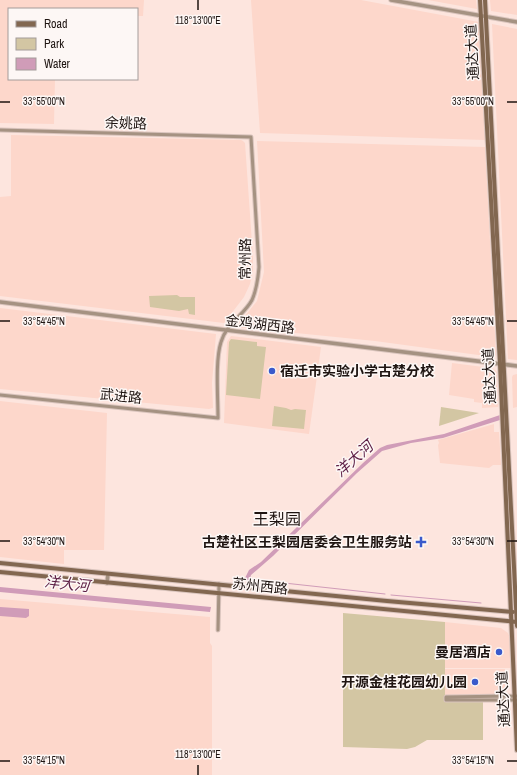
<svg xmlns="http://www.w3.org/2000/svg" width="517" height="775" viewBox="0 0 517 775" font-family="'Archivo Narrow','Noto Sans SC',sans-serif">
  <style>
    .built { fill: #fdd7cb }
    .green { fill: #d3c6a3 }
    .water { fill: #d09cb8 }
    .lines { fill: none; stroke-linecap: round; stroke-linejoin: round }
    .stream { stroke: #d09cb8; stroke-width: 1 }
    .minor-casing { stroke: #d9c4bd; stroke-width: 5 }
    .tertiary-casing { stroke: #d9c4bd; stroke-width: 5.5 }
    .secondary-casing { stroke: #d9c4bd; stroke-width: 6 }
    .minor { stroke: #a59282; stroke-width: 3 }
    .tertiary { stroke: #a59282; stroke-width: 3.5 }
    .secondary { stroke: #826750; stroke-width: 4 }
    .ticks { fill: none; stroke: #1e1411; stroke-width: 1.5 }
    .poi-dot { fill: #3a5acb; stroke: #fdf7f5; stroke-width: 1.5 }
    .labels { text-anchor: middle; stroke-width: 3; stroke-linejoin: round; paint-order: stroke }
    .street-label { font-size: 14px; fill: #1e1411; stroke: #fdf7f5 }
    .poi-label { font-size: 14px; font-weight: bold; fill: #1e1411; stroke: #fdf7f5; text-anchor: end }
    .water-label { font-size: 15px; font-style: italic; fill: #5c1e44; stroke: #fdf7f5 }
    .quarter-label { font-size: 16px; fill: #1e1411; stroke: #fdf7f5 }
    .ticks-label { font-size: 10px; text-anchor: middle; fill: #1e1411; stroke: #fdf7f5; stroke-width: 3; stroke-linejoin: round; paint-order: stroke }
  </style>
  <rect width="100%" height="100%" fill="#fde5de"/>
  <g class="built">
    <path d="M0,0H144L143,16H137V9H9V79H55L54,124L0,123Z"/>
    <path d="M251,0H361L479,22L485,140L260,133Z"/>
    <path d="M428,0H476L477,9Z"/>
    <path d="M490,0H517V15L491,11Z"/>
    <path d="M492,24L517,29V360L508,359Z"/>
    <path d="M11,135L241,140L243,141L245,143L253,258V271L250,284L244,297L224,323L0,296V197L11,196Z"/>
    <path d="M257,141L485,147L496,355L493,357L375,341L236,327L257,301L264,272Z"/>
    <path d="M0,308L216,334L212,383L213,408L209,409L0,389Z"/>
    <path d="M231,336L321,347L309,434L224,423L227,342Z"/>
    <path d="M452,363L491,368L495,370L497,372L498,407L482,408V403L474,402V399L449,395Z"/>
    <path d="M517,374V407L513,408L512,377L513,375Z"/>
    <path d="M0,401L107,413L104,550H64V564L0,557Z"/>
    <path d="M494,424V432H499L501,465H493L489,468L440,463L438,445L439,443L438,440Z"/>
    <path d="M0,599L210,617V643L212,646V775H0Z"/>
    <path d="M445,622L501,628L508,633L510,638L511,668H445Z"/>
    <path d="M445,669H505V694L445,695Z"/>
  </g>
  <g class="green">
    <path d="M177,295L180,297H195V315L189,314L188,309L179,311L150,307L149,296Z"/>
    <path d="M231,339L257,342V346L266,347L260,399L226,395L229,342Z"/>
    <path d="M274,406L286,408L291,410L295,409L306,410L304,429L272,426Z"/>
    <path d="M441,407L479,413L439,426Z"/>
    <path d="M343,613L445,622V701H483V740H427L415,747L407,749L343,747Z"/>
  </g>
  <g class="water">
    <path d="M500,415V420L443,438L411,443L382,451L357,473L273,556L251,575L249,581L244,580L249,570L261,562L363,463L380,448L387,445L444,434Z"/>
    <path d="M0,587L211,607L210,612L0,592Z"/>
    <path d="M0,607L29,609V616L26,618L0,616Z"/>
  </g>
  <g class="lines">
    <g class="stream">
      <path d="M284,583L385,594"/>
      <path d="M391,595L481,603"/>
    </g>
    <defs>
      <g id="minor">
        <path d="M0,130L251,137L259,267C258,279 257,289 252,300C244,315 226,324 221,342C215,361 218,396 218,418L0,395"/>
        <path d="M218,630L219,584"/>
        <path d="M517,696L446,697V700H517"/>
      </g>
      <g id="tertiary">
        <path d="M391,0L517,22"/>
        <path d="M0,302L517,366"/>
        <path d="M107,583L108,574"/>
      </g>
      <g id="secondary">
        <path d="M480,0L500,364L517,750"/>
        <path d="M485,0L517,626"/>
        <path d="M0,563L387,601L513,612"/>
        <path d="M0,572L517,622"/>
      </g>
    </defs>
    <use href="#minor" class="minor-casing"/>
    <use href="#tertiary" class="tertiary-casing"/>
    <use href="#secondary" class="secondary-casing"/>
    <use href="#minor" class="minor"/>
    <use href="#tertiary" class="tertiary"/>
    <use href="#secondary" class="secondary"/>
  </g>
  <path class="ticks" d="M198,0V10M0,102H10M507,102H517M0,321H10M507,321H517M0,541H10M507,541H517M0,761H10M507,761H517M198,765V775"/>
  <g class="poi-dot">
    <circle cx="272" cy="371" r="4"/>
    <path d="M419 536h4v4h4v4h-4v4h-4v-4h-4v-4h4z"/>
    <circle cx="499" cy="652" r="4"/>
    <circle cx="475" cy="682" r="4"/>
  </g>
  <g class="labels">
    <g class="street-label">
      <text transform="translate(472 52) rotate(-93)" y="5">通达大道</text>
      <text transform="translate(126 123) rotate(2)" y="5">余姚路</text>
      <text transform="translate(245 259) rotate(-89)" y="5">常州路</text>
      <text transform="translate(260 324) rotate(7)" y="5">金鸡湖西路</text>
      <text transform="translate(489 376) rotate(-93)" y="5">通达大道</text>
      <text transform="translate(121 396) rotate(6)" y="5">武进路</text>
      <text transform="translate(260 586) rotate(6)" y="5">苏州西路</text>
      <text transform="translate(503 699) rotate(-93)" y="5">通达大道</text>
    </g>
    <g class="poi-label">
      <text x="280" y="376" text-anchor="start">宿迁市实验小学古楚分校</text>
      <text x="412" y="547">古楚社区王梨园居委会卫生服务站</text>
      <text x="491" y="657">曼居酒店</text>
      <text x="467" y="687">开源金桂花园幼儿园</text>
    </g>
    <g class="water-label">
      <text transform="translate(354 459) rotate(-42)" y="5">洋大河</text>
      <text transform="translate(67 584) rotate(6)" y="5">洋大河</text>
    </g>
    <g class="quarter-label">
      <text x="277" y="525">王梨园</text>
    </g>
  </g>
  <g class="ticks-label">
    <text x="198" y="24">118°13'00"E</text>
    <text x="44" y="105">33°55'00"N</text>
    <text x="473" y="105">33°55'00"N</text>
    <text x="44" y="325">33°54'45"N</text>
    <text x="473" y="325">33°54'45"N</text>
    <text x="44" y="545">33°54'30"N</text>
    <text x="473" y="545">33°54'30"N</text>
    <text x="198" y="758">118°13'00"E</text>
    <text x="44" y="764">33°54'15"N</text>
    <text x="473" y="764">33°54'15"N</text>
  </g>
  <rect x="8" y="8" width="130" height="72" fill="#fdf7f5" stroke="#a49c9a"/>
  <rect x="16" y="21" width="20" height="6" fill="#826750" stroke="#a49c9a"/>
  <text x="44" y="28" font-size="12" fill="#1e1411">Road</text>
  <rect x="16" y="38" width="20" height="12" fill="#d3c6a3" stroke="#a49c9a"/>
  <text x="44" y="48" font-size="12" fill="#1e1411">Park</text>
  <rect x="16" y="58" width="20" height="12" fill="#d09cb8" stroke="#a49c9a"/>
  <text x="44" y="68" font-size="12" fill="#1e1411">Water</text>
</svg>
